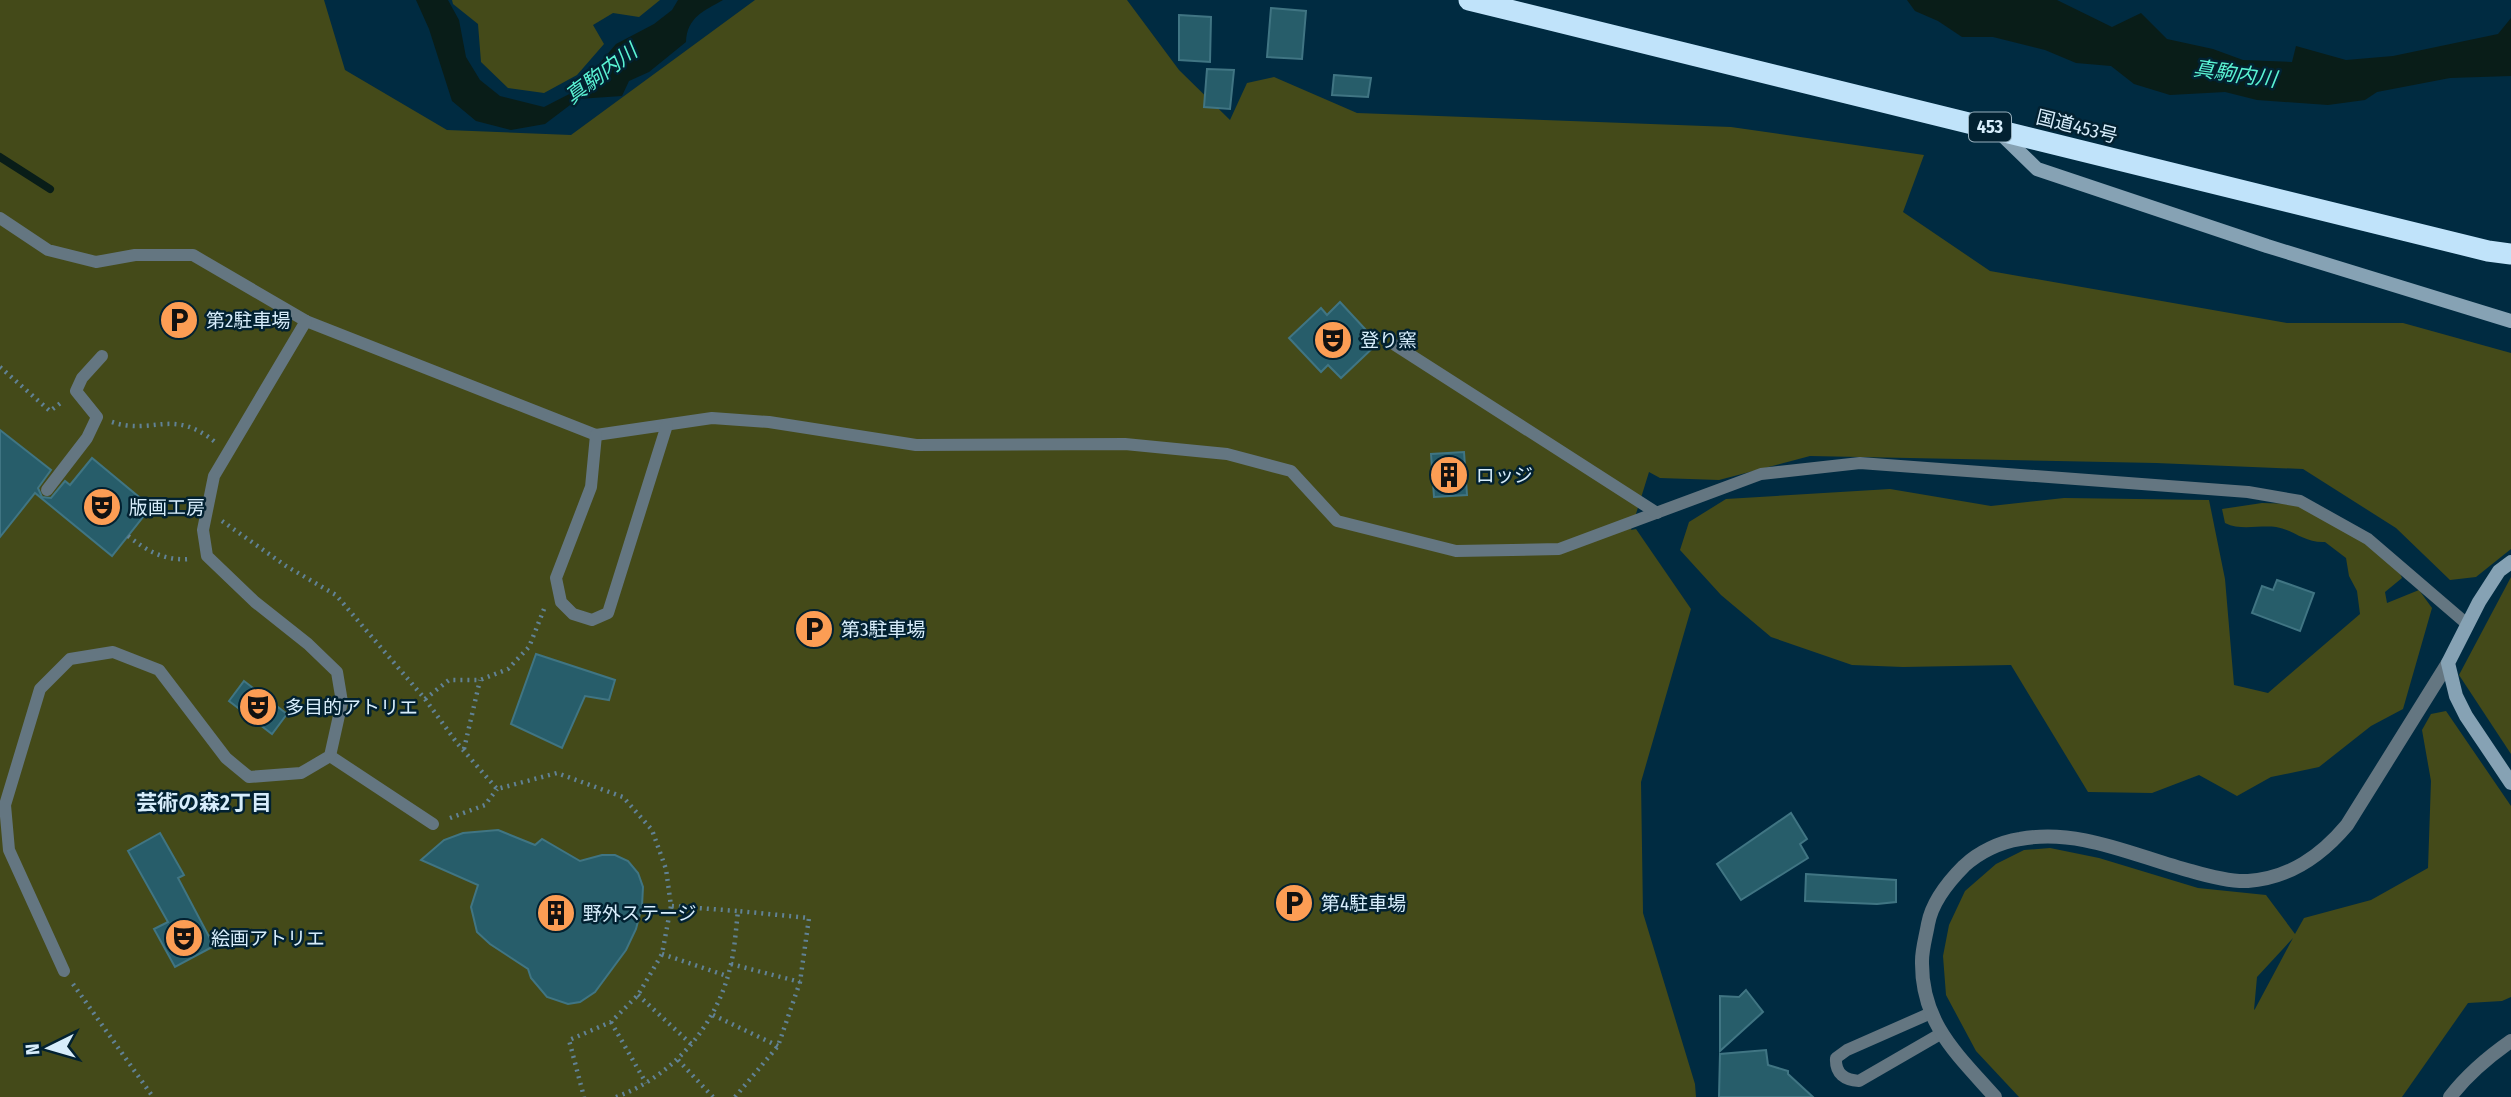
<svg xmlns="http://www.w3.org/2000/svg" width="2511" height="1097" viewBox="0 0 2511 1097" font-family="'Fira Sans Condensed','Noto Sans JP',sans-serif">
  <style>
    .green { fill: #444a19; fill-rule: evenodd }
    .water { fill: #091d18 }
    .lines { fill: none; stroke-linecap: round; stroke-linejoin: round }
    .stream { stroke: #091d18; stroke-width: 8 }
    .building { fill: #275d6a; stroke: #407583; stroke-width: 2 }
    .path { stroke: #618295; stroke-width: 4.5; stroke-dasharray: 2 5; stroke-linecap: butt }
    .lane { stroke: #647681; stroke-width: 12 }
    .street { stroke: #647681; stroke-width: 14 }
    .secondary { stroke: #86a2b4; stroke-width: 14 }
    .highway { stroke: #c0e3fa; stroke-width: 21 }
    .labels { text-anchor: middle; stroke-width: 5; stroke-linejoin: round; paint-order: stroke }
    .shield { fill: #022131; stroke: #97b0be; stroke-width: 2 }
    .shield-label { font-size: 18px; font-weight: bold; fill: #d7edfb }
    .street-label { font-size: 19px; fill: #d7edfb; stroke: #022131 }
    .poi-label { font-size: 19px; fill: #d7edfb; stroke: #022131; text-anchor: start }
    .water-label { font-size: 21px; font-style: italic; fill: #5af3d3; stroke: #022131 }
    .neighbourhood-label { font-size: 21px; font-weight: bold; fill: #d7edfb; stroke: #022131 }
  </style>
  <rect width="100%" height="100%" fill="#002b41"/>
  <g class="green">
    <path d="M0,0H324L345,70L447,130L571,135L755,0H1127L1179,70L1230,120L1247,83L1274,77L1357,113L1731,127L1924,155L1903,212L1990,271L2287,323H2403L2511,353V549L2476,577L2450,580L2396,528L2303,469L2156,463L1810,456L1719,480L1660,478L1649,472L1631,530L1636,529L1691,609L1641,782L1643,913L1695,1084L1696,1097H0Z"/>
    <path d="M452,0H660L639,17L613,13L593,25L604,44L577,75L544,93L508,88L481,62L478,24L453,4Z"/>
    <path d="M1890,489L1991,506L2064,498L2209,500L2225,579L2234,685L2268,693L2360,614L2357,591L2349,576L2346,558L2325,542C2304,543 2294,530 2276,527C2258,525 2241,531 2225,523L2222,509L2262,503L2297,504L2371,546L2398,569L2402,578L2385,592L2387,603L2419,590L2432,608L2403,709L2371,726L2319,767L2271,777L2237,796L2199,775L2152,793L2088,792L2011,665L1903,667L1852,665L1771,637L1721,595L1680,550L1689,522L1726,499Z"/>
    <path d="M2511,577V754L2459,675Z"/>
    <path d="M2446,711L2511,806V997L2502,1001L2468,1003L2402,1097H2019L1976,1051L1946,995L1943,956L1949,925L1965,891L1996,864L2024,850L2050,848L2099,858L2198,888L2266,895L2295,934L2304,918L2371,900L2428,868L2431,781L2422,730L2431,714ZM2293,938L2255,1009L2254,1010L2257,977Z"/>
  </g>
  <g class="water">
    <path d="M416,0H448L459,20L466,57L480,80L500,96L544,107L577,90L616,44L654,24L672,10L678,0H723C704,11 687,17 686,42L649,72L629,81L622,96L578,99L545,124L511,130L476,121L452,101L429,29Z"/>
    <path d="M1907,0H2057L2112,27L2141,13L2167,39L2213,49L2243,60L2292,62L2296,46L2346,60L2393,56L2498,34L2511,18V76L2450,78L2377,92L2365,100L2328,105L2257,100L2225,92L2170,95L2134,84L2111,66L2076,63L2045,50L1993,37H1962L1938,21L1915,11Z"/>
  </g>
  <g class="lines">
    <path class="stream" d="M0,157L50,189"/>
  </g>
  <g class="building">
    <path d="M1271,8L1306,11L1302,59L1267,57Z"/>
    <path d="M1179,15L1211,17L1210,62L1179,60Z"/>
    <path d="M1207,69L1234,70L1230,109L1204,107Z"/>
    <path d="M1334,75L1371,78L1368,97L1332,95Z"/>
    <path d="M1340,302L1378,343L1341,378L1328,365L1321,372L1289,338L1321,308L1327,315Z"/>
    <path d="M0,430L51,470L38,488L42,497L51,498L65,481L70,485L92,458L151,507L112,556L35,493L0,537Z"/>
    <path d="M1464,452L1467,495L1434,497L1431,454Z"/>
    <path d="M2277,580L2314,593L2300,631L2252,613L2262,586L2273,590Z"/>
    <path d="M536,654L615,680L609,700L585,696L562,748L511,724Z"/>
    <path d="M244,681L287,714L272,734L229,701Z"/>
    <path d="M1791,813L1807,839L1800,844L1808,858L1741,900L1717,864Z"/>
    <path d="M498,830L535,845L542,839L580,861L602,855H615L628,861L638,873L643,887L642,906L636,929L626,950L595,992L580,1002L568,1004L547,997L531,978L528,969L490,944L477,932L471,907L478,885L421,860L444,840L463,833Z"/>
    <path d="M160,833L184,875L178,878L214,946L175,967L154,929L168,922L128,851Z"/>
    <path d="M1806,874L1896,880V902L1877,904L1805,901Z"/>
    <path d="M1746,990L1763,1012L1720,1051V996L1739,997Z"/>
    <path d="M1766,1050L1768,1065L1788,1071V1074L1813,1097H1719L1720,1054Z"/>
  </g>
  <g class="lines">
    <g class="path">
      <path d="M0,367L50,411L62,402"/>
      <path d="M112,422C153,436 172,407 215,442"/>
      <path d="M222,521L286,566L336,595L425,699L457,743L497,789L557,773L623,797L652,830L666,869L671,906L662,954L638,995L611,1022L569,1040L584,1097"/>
      <path d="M128,536C147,551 165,561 189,559"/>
      <path d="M425,699L449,680H480L508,669L529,647L544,609"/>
      <path d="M464,749L480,680"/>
      <path d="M450,818L485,805L497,789"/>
      <path d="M662,954L727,976"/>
      <path d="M731,964L800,982"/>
      <path d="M73,984L153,1097"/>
      <path d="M638,995L691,1044"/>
      <path d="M713,1015L778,1046"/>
      <path d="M611,1022L646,1083"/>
      <path d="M678,1060L713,1097"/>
      <path d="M616,1097C674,1076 718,1024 731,964C735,947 736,928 738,911L671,906"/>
      <path d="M735,1097L778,1046L800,982L809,918L738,911"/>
    </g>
    <g class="lane">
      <path d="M0,218L48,250L96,262L135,255H193L306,321L596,435L712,418L769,422L916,445L1125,444L1227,454L1291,471L1337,521L1456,551L1559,549L1761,474L1860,463L2248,492L2300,501L2368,539L2467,624"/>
      <path d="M1395,345L1657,513"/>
      <path d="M596,435L591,487L556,578L561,602L573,614L592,620L608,613L667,425"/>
      <path d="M47,490L87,438L97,417L76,391L82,378L102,356"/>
      <path d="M330,756L433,824"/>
      <path d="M64,971L9,850L5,805L40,689L70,659L113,652L159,670L226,758L249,777L301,773L330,756L342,702L337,672L308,644L255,602L207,556L203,530L214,476L306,321"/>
      <path d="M1931,1013L1847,1050L1836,1058C1835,1074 1845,1080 1859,1081L1942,1033"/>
    </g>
    <g class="street">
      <path d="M1995,1097C1957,1054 1921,1023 1922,961C1922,949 1926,936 1928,924C1932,902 1948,882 1964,866C1979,852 2000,842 2020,839C2080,828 2134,856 2191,871C2208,876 2230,882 2248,881C2290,878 2321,856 2347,825L2448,663"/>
      <path d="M2450,1097C2467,1075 2488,1057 2511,1041"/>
    </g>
    <g class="secondary">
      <path d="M2000,133L2037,169L2267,246L2511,321"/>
      <path d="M2511,562L2499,571L2479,602L2448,663L2456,696L2466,716L2511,783"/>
    </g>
    <path class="highway" d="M1469,0L2488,251L2511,254"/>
  </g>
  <defs>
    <symbol id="parking-disc" viewBox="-11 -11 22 22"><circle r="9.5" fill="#fc9d54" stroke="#022131"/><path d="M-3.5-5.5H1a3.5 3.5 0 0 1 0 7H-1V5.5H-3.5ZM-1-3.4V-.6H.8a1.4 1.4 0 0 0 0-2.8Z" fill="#111"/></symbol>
    <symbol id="theatre-disc" viewBox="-11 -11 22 22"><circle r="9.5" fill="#fc9d54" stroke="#022131"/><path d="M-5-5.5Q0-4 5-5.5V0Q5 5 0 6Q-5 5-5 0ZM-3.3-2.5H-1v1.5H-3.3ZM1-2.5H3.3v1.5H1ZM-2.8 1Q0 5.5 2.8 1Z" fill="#111"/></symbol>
    <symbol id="building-disc" viewBox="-11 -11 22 22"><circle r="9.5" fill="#fc9d54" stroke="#022131"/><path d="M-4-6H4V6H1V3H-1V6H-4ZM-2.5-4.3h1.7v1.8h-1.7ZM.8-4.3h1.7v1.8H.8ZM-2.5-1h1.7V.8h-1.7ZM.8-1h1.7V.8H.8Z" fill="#111"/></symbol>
  </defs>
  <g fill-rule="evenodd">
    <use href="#parking-disc" x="157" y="298" width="44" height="44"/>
    <use href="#theatre-disc" x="1311" y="318" width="44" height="44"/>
    <use href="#building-disc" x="1427" y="453" width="44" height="44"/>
    <use href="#theatre-disc" x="80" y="485" width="44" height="44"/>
    <use href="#parking-disc" x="792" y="607" width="44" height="44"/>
    <use href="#theatre-disc" x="236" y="685" width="44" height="44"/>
    <use href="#parking-disc" x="1272" y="881" width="44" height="44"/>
    <use href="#building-disc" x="534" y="891" width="44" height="44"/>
    <use href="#theatre-disc" x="162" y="916" width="44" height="44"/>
  </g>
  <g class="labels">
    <rect class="shield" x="1969" y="112.5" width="42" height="29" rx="5"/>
    <g class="shield-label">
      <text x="1990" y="133">453</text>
    </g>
    <g class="street-label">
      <text transform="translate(2077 126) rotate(14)" y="7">国道453号</text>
    </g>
    <g class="poi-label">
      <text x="206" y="327">第2駐車場</text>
      <text x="1360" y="347">登り窯</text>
      <text x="1476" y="482">ロッジ</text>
      <text x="129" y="514">版画工房</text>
      <text x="841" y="636">第3駐車場</text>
      <text x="285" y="714">多目的アトリエ</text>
      <text x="1321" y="910">第4駐車場</text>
      <text x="583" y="920">野外ステージ</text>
      <text x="211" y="945">絵画アトリエ</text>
    </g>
    <g class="water-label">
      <text transform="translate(601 74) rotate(-37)" y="7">真駒内川</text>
      <text transform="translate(2235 74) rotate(8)" y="7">真駒内川</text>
    </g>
    <g class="neighbourhood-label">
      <text x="204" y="810">芸術の森2丁目</text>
    </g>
  </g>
  <g transform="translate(49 1048) rotate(265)" stroke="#022131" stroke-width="5" paint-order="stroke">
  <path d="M0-5L12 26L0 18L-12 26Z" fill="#d7edfb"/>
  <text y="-10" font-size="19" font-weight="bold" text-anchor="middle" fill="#d7edfb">N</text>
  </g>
</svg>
